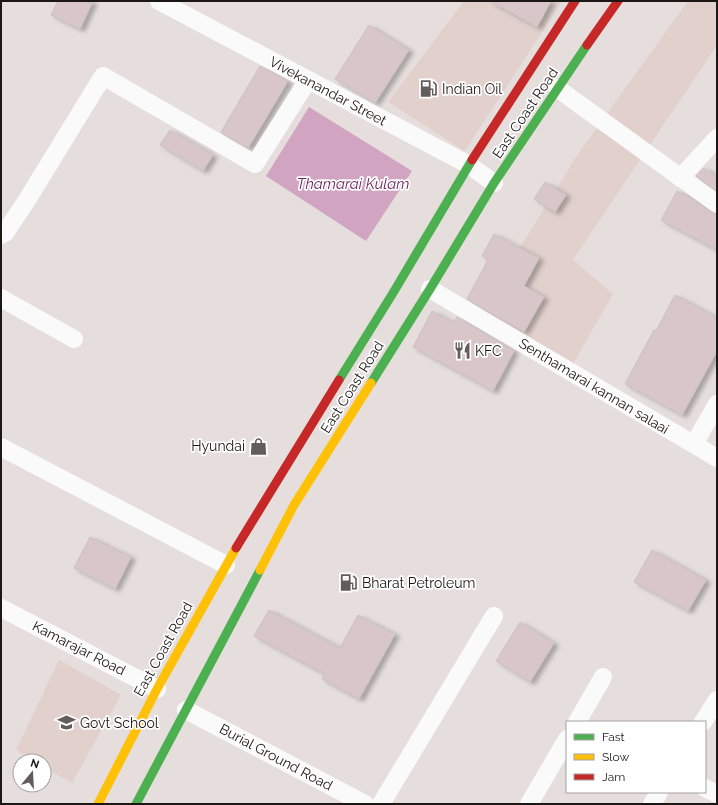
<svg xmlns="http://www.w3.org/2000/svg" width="718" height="805" viewBox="0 0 718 805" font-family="Raleway,sans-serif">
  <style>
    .built { fill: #e1d0cc }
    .water { fill: #d1a4c1 }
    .building { fill: #d8c6c9; stroke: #c9c2c2; filter: url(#shadow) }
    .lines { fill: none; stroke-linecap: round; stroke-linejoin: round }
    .street { stroke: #fbfafa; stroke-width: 18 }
    .fast { stroke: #4caf50; stroke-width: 9 }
    .slow { stroke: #ffc107; stroke-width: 9 }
    .jam { stroke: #c62828; stroke-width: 9 }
    .labels { text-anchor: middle; stroke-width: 3.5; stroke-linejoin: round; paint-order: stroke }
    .poi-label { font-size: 14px; fill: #1c1615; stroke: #fff; text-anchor: start }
    .street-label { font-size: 14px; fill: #1c1615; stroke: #fff }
    .water-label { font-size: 15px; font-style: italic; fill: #6e255c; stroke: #fff }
  </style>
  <defs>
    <filter id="shadow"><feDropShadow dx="4.5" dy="2.5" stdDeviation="2" flood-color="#0004"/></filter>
  </defs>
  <rect width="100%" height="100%" fill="#e6dedc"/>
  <g class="built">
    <path d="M464,1H562L465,151L388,102Z"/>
    <path d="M688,1H717V45L573,260L613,294L569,371L456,315L477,317L576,157Z"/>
    <path d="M59,660L121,695L72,783L44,767V761H34L16,750Z"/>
  </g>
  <path class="water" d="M309,107L412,171L366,241L266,176Z"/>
  <g class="building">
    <path d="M58,1H93L80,29L51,15Z"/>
    <path d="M490,1H551L537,27Z"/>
    <path d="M369,25L409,50L375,103L335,79Z"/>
    <path d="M260,66L288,81L248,148L221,132Z"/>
    <path d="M170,130L213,155L203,171L160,145Z"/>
    <path d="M704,168L717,177V191L696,176Z"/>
    <path d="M545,182L566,195L555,212L534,199Z"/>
    <path d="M677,191L682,194L683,193L711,212L717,214V250L661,220Z"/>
    <path d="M494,234L539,258L524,286L544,297L524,332L467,299L488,260L482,256Z"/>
    <path d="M675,295L717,318V351L682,415L625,384L654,330L656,331Z"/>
    <path d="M432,311L454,323L457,317L514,351L493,391L413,347Z"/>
    <path d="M90,537L131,557L115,589L74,568Z"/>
    <path d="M652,550L706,580L688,611L634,582Z"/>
    <path d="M269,610L340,648L358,615L395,634L359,699L322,679L325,674L254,636Z"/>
    <path d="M520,622L554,643L530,682L496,661Z"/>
  </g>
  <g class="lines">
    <g class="street">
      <path d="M159,1L469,165L494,183"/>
      <path d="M557,88L717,204"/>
      <path d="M680,178L717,138"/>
      <path d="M1,235L5,233L27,200L103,76L255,164L308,80"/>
      <path d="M430,289L717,458"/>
      <path d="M1,298L74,339"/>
      <path d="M694,444L717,404"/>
      <path d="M1,447L226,565"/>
      <path d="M1,608L157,689"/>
      <path d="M186,710L365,804"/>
      <path d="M577,722L603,677"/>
      <path d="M703,722L717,700"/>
      <path d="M705,788L717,794"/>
      <path d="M381,804L494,616"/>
      <path d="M529,804L567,739"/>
      <path d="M652,804L659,792"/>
    </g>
    <g class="fast">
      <path d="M339,380L393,293L472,160"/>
      <path d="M371,383L430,289L494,183L587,45"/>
      <path d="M136,804L260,570"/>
    </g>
    <g class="slow">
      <path d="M260,570L294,505L371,383"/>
      <path d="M98,804L157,689L236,548"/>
    </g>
    <g class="jam">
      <path d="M587,45L618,1"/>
      <path d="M472,160L575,1"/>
      <path d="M236,548L339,380"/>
    </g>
  </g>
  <defs>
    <symbol id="fuel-bare" viewBox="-9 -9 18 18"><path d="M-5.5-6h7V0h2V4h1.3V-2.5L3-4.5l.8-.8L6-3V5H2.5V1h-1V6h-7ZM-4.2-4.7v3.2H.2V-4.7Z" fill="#635c5b" stroke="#fff" stroke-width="2.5" paint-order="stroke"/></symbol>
    <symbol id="restaurant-bare" viewBox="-9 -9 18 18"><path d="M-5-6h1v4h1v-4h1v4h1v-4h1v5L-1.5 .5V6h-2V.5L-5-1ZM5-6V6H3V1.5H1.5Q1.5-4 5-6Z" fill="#635c5b" stroke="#fff" stroke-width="2.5" paint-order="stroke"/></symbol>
    <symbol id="shop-bare" viewBox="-9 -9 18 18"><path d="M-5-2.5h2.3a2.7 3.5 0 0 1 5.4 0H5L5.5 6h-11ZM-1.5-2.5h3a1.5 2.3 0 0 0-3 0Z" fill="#635c5b" stroke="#fff" stroke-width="2.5" paint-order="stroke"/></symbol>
    <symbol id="school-bare" viewBox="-9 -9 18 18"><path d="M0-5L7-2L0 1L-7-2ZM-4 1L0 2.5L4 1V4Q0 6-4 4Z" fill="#635c5b" stroke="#fff" stroke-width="2.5" paint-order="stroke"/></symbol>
  </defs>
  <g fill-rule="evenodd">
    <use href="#fuel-bare" x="416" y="76" width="25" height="25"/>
    <use href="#restaurant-bare" x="450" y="338" width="25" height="25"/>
    <use href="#shop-bare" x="246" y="434" width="25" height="25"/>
    <use href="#fuel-bare" x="336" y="570" width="25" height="25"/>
    <use href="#school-bare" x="54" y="710" width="25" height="25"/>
  </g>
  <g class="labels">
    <g class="poi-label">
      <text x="442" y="94">Indian Oil</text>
      <text x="475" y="356">KFC</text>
      <text x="245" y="451" text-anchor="end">Hyundai</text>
      <text x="362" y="588">Bharat Petroleum</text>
      <text x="80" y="728">Govt School</text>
    </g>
    <g class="street-label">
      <text transform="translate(328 91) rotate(28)" y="5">Vivekanandar Street</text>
      <text transform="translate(525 113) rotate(-56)" y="5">East Coast Road</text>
      <text transform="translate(594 386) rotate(31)" y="5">Senthamarai kannan salaai</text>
      <text transform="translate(352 387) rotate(-58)" y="5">East Coast Road</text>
      <text transform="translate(79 648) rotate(27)" y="5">Kamarajar Road</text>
      <text transform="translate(163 649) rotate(-61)" y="5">East Coast Road</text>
      <text transform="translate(276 757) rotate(28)" y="5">Burial Ground Road</text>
    </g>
    <g class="water-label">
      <text x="353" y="189">Thamarai Kulam</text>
    </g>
  </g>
  <rect width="718" height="805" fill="none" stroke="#1c1615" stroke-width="4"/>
  <rect x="566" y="721" width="140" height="72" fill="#ffffff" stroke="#a4a2a1"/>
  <rect x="574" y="734" width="20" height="6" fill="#4caf50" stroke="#a4a2a1"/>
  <text x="602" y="741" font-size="12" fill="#1c1615">Fast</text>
  <rect x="574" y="754" width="20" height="6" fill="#ffc107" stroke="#a4a2a1"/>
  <text x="602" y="761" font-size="12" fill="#1c1615">Slow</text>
  <rect x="574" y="774" width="20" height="6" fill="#c62828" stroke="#a4a2a1"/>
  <text x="602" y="781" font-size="12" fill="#1c1615">Jam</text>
  <g transform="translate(32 773) rotate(18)"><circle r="19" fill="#ffffff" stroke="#a4a2a1"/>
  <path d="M0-3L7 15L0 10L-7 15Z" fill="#635c5b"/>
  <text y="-6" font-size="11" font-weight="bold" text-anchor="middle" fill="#1c1615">N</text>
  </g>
</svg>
